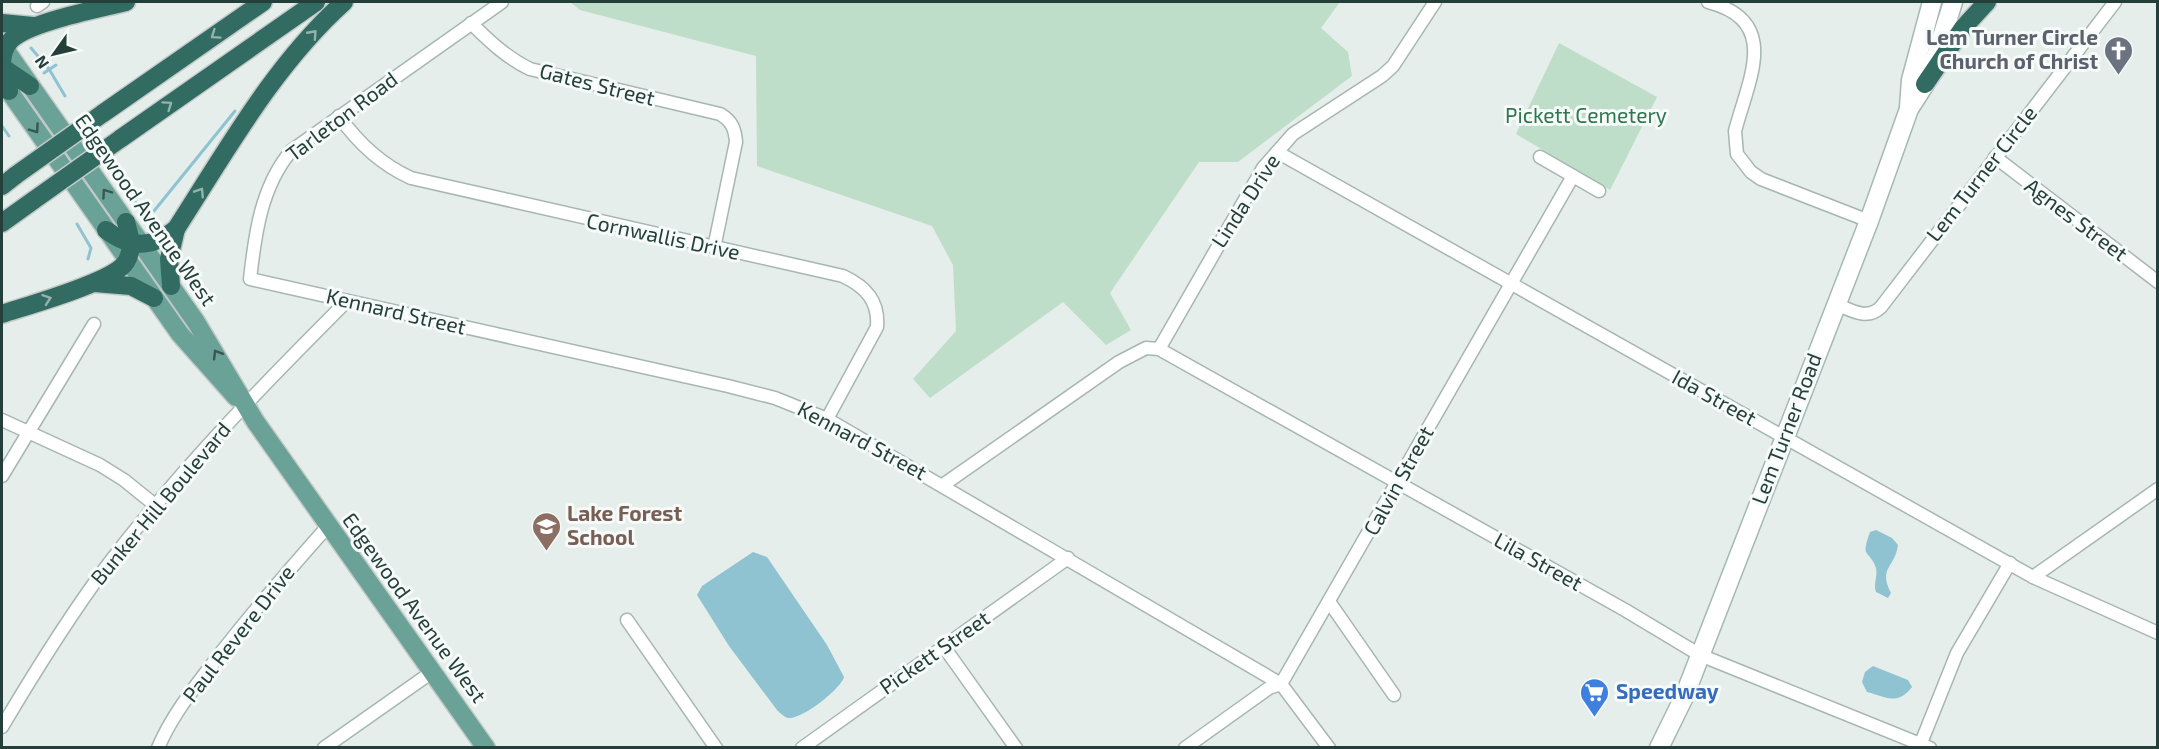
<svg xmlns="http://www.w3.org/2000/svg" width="2159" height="749" viewBox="0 0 2159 749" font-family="'Exo 2',sans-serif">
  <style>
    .green { fill: #bfdec9 }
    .water { fill: #8fc3d1 }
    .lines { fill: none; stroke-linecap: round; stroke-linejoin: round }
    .stream { stroke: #8fc3d1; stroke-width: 3 }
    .minor-casing { stroke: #a7b6b2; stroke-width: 15 }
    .secondary-casing { stroke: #a4b9b3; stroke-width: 21 }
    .primary-casing { stroke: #c2c9c8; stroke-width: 21 }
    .motorway-casing { stroke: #c2c9c8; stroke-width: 21 }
    .minor { stroke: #fff; stroke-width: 12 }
    .secondary { stroke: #fff; stroke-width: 18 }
    .primary { stroke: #6ba297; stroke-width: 18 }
    .motorway { stroke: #316b62; stroke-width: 18 }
    .motorway-bridge-casing { stroke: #c2c9c8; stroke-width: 21; stroke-linecap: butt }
    .motorway-bridge { stroke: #316b62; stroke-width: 18 }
    .oneway { stroke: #94b2ad }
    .oneway2 { stroke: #365851 }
    .labels { text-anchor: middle; stroke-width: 6; stroke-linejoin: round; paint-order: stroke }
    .worship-label { font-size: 21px; font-weight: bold; fill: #5b616d; stroke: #f6faf8; text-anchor: end }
    .street-label { font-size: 21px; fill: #243f3a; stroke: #f6faf8 }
    .park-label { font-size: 21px; fill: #2f764f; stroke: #f6faf8 }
    .education-label { font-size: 21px; font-weight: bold; fill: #785e54; stroke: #f6faf8; text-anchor: start }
    .shop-label { font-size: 21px; font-weight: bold; fill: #366cbe; stroke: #f6faf8; text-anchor: start }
  </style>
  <rect width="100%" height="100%" fill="#e5eeea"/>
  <g class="green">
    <path d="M570,2H1340L1321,28L1348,52L1352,76L1238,162H1199L1110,293L1131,330L1106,345L1063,302L930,398L913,379L956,331L953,265L932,226L757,166L756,56L580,10Z"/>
    <path d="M1559,43L1657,97L1610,190L1516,134Z"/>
  </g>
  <g class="water">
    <path d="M1876,530L1892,538L1898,545C1895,568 1878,567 1891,593L1888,598L1876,592C1873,584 1878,576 1876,568C1869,548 1860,560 1870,532Z"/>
    <path d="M753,552L767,557L827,645L844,677C841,689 801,720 788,718C784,717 780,713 777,710L729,646L697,595L702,586Z"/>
    <path d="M1873,666L1908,680L1912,687C1897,706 1887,697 1867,692L1862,682L1865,672Z"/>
  </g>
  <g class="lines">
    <g class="stream">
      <path d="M31,48L49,69L65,96"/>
      <path d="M44,73L56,65"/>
      <path d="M2,126L9,136"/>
      <path d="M119,182C130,192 138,213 154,211L235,111"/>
      <path d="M77,224L91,248L88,259"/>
    </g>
    <defs>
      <g id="minor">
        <path d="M502,2L291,151C261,187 255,234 250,279L728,386L775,398L827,419L1281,684L1329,748"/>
        <path d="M1708,2C1781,21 1749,78 1735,131L1737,154L1751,172L1761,179L1869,221"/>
        <path d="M37,6L43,2"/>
        <path d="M471,23C489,41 507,58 530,69L720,114C732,121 735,129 736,142L714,248"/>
        <path d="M339,116C358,143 380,164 411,178L843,276C866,287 879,301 877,327L827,419"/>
        <path d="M1277,152L2033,577L2158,633"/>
        <path d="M1540,157L1599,191"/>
        <path d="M1995,157L2158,282"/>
        <path d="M1836,304C1851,310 1867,321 1881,307L2115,2"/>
        <path d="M1159,349L1263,168L1293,134L1382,76L1393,66L1435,2"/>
        <path d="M2,420L100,465L124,480L155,505"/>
        <path d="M2,476L94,324"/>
        <path d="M943,485L1119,362L1146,348L1159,349L1625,610L1700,655L1930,748"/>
        <path d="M2033,577L2158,489"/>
        <path d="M1330,603L1394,695"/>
        <path d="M627,620L716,748"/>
        <path d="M944,647L1016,748"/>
        <path d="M2,727C34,673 68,618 106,567C179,471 262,386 347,301"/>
        <path d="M158,748C171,717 193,689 213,663C249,616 288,571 328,526"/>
        <path d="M324,748L432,672"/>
        <path d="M802,748L1068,558"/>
        <path d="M1185,748L1269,688L1281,684L1573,176"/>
        <path d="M1919,748L1957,653L2010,563"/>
      </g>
      <g id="secondary">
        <path d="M1909,107L1911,80L1932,2"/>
        <path d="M1659,748L1684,697L1869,221L1909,109L1925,84L1936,56L1953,2"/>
      </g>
      <g id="primary">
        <path d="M2,45L196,322L255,421L486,748"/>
        <path d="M2,81L180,334L236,397"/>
      </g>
      <g id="motorway">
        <path d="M2,23L33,26"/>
        <path d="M2,65C2,56 4,47 11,40C29,22 99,9 126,2"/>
        <path d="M2,67L30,86"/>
        <path d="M2,68L9,91"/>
        <path d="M1925,84L1963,28L1987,2"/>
        <path d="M102,114L263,2"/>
        <path d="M120,139L316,2"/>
        <path d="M2,186L16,175"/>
        <path d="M2,223L34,200"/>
        <path d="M106,230C131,249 152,248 176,229C227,150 274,65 344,2"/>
        <path d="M95,283L131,286L154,298"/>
        <path d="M171,286L169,259L176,229"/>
        <path d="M2,314C26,306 114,282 126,262C134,249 130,236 126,222"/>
      </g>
    </defs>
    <use href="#minor" class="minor-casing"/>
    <use href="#secondary" class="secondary-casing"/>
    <use href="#primary" class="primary-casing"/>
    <use href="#motorway" class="motorway-casing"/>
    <use href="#minor" class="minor"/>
    <use href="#secondary" class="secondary"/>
    <use href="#primary" class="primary"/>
    <use href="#motorway" class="motorway"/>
    <defs>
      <g id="motorway-bridge">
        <path d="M16,175L102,114"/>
        <path d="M34,200L120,139"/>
      </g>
    </defs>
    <use href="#motorway-bridge" class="motorway-bridge-casing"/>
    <use href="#motorway-bridge" class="motorway-bridge"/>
  </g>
  <defs><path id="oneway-chevron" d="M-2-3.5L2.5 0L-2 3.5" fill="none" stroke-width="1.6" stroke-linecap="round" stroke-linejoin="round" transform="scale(1.5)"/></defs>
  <g class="oneway">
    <use href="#oneway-chevron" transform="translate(313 34) rotate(-48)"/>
    <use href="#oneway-chevron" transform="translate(215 35) rotate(145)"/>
    <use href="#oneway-chevron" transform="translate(168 105) rotate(-35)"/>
    <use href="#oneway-chevron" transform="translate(200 192) rotate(-57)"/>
    <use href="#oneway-chevron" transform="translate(47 299) rotate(-19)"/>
  </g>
  <g class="oneway2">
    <use href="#oneway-chevron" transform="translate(35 129) rotate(55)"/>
    <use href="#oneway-chevron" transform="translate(106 193) rotate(-125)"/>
    <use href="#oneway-chevron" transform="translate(217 354) rotate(-121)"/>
  </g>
  <defs>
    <symbol id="church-pin" viewBox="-11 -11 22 30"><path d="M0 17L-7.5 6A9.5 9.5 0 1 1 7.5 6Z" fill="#6b7280" stroke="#f6faf8"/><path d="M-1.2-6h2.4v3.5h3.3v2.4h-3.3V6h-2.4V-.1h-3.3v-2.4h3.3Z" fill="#fff"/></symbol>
    <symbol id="school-pin" viewBox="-11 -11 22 30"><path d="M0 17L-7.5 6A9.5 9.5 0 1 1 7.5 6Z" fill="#8d6e63" stroke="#f6faf8"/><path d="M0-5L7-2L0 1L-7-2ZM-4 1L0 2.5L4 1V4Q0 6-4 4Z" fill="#fff"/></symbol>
    <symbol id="supermarket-pin" viewBox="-11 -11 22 30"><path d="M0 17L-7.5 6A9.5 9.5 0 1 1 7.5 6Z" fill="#3f7fe0" stroke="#f6faf8"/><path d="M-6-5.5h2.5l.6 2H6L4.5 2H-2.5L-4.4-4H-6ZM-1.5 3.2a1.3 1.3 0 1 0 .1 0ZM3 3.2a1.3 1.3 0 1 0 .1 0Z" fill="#fff"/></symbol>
  </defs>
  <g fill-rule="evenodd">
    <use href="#church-pin" x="2102" y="34" width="33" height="45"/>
    <use href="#school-pin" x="530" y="510" width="33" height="45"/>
    <use href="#supermarket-pin" x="1578" y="676" width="33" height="45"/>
  </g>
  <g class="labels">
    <g class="worship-label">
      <text x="2098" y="45">Lem Turner Circle<tspan x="2098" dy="24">Church of Christ</tspan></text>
    </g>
    <g class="street-label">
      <text transform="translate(597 85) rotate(14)" y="7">Gates Street</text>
      <text transform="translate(342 117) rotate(-37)" y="7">Tarleton Road</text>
      <text transform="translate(1982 174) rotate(-52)" y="7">Lem Turner Circle</text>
      <text transform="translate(1246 201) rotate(-57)" y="7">Linda Drive</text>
      <text transform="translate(145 210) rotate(55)" y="7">Edgewood Avenue West</text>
      <text transform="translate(2076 220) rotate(37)" y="7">Agnes Street</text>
      <text transform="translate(663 237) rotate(12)" y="7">Cornwallis Drive</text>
      <text transform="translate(396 312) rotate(13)" y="7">Kennard Street</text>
      <text transform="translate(1714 398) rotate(29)" y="7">Ida Street</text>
      <text transform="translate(1787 429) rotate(-69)" y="7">Lem Turner Road</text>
      <text transform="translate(862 441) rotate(28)" y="7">Kennard Street</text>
      <text transform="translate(1399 481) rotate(-61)" y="7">Calvin Street</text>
      <text transform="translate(161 504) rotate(-50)" y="7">Bunker Hill Boulevard</text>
      <text transform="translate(1538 562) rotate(29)" y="7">Lila Street</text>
      <text transform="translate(414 608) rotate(54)" y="7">Edgewood Avenue West</text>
      <text transform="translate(239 634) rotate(-52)" y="7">Paul Revere Drive</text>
      <text transform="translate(935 653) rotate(-35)" y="7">Pickett Street</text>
    </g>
    <g class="park-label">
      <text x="1586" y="123">Pickett Cemetery</text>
    </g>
    <g class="education-label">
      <text x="567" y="521">Lake Forest<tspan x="567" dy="24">School</tspan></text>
    </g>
    <g class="shop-label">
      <text x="1616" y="699">Speedway</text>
    </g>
  </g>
  <rect width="2159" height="749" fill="none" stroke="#243f3a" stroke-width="6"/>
  <g transform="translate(54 54) rotate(236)" stroke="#f6faf8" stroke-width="4.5" paint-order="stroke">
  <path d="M0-4.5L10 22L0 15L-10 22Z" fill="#243f3a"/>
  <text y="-9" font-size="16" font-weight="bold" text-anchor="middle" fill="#243f3a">N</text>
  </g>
</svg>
